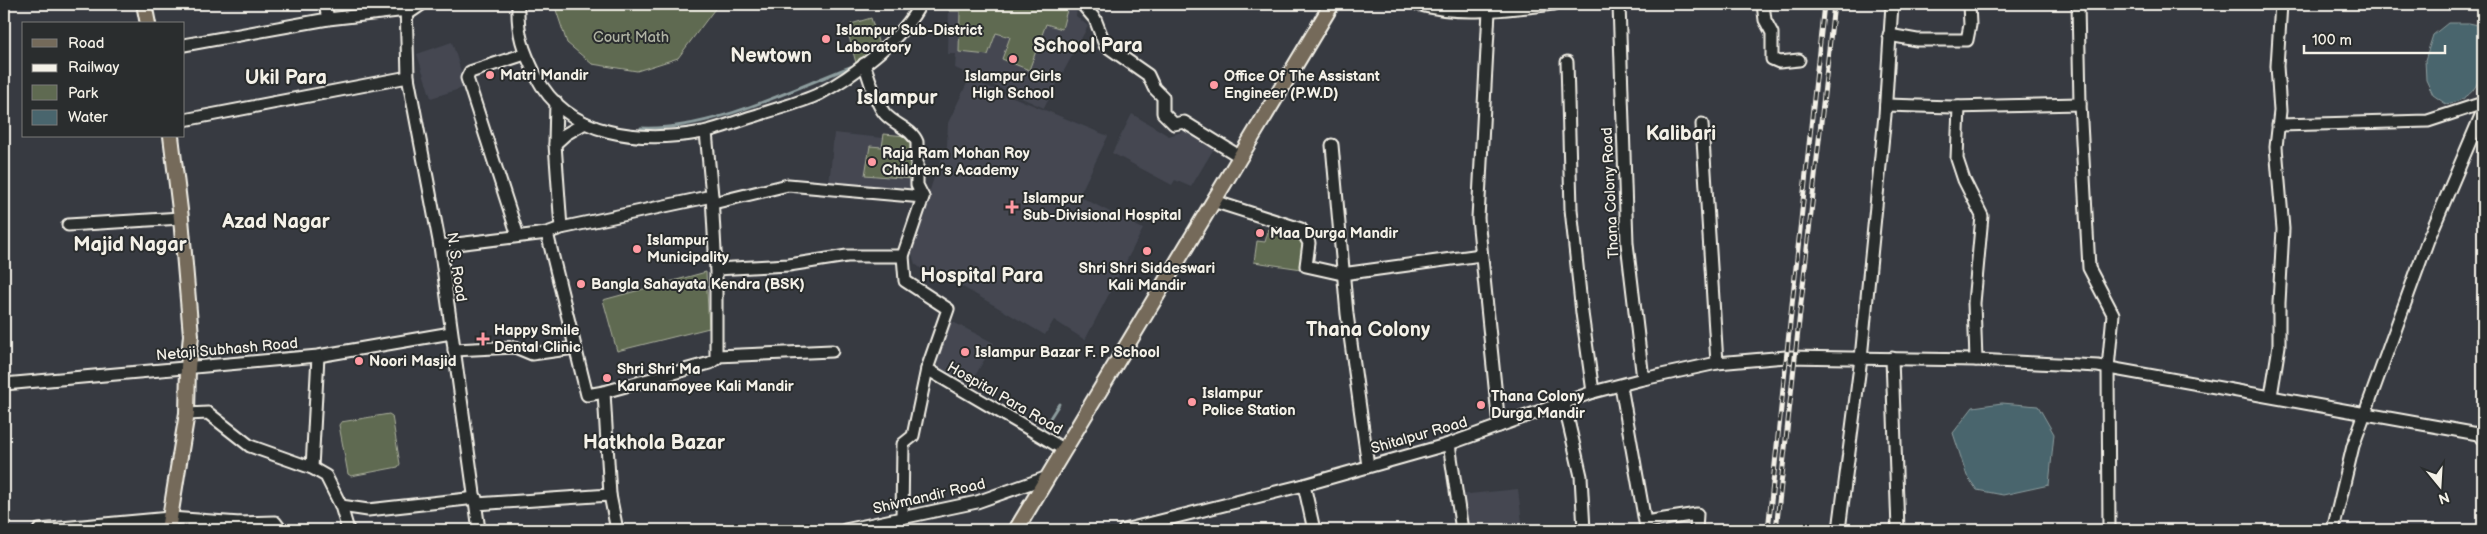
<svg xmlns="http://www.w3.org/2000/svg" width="2487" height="534" viewBox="0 0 2487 534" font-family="'Balsamiq Sans',sans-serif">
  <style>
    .built { fill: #444751 }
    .green { fill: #5f6a51; stroke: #aaae9c }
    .water { fill: #49656d; stroke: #8d9d9e }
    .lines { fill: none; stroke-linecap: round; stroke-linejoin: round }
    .stream { stroke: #8d9d9e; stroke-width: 3 }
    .minor-casing { stroke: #f4f1e8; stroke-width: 15 }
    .major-casing { stroke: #f4f1e8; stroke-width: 18 }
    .minor { stroke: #2a2d2e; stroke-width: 11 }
    .major { stroke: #746a5a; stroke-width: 14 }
    .rail-casing { stroke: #f4f1e8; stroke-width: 5 }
    .rail { stroke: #2a2d2e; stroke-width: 3; stroke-dasharray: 9; stroke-linecap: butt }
    .poi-dot { fill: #ff9aa2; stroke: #2a2d2e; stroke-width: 2 }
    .labels { text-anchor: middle; stroke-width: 4; stroke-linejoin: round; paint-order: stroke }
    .poi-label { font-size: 15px; font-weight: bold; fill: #f4f1e8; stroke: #2a2d2e; text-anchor: start }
    .park-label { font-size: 15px; fill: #b1b4a4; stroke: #2a2d2e }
    .street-label { font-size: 15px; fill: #f4f1e8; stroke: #2a2d2e }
    .district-label { font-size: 20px; font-weight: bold; fill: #f4f1e8; stroke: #2a2d2e }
  </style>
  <rect width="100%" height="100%" fill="#373a41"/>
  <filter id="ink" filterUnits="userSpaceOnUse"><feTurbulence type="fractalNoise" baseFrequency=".02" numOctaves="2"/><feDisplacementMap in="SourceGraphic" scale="10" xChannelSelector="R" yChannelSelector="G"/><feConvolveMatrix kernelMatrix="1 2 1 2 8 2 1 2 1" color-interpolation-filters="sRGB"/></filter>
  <g filter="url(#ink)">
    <g class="built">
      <path d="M949,4H1078L1076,16L1088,26L1044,108L955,68L956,54H948Z"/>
      <path d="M452,42L466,87L431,98L417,54Z"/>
      <path d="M969,79L1108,136L1079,196L1143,229L1085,340L1054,320L1045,335L956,283L935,279L915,264L911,251L935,174L947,146L948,123Z"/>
      <path d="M1132,114L1169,136L1191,129L1216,145L1191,187L1175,180L1172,185L1112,153Z"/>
      <path d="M834,133L883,138L884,134L913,179V190L829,186Z"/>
      <path d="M951,321L994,343L967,390L940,374L937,361Z"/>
      <path d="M1518,489L1522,522L1463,528L1459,495Z"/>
    </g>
    <g class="green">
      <path d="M556,4H726L717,6L678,58L637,71L592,64L567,43L556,10Z"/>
      <path d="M949,4H1036L1068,6L1062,29L1046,24L1029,70L1002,59L1010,37L996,33L988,55L959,52L960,11H949Z"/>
      <path d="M871,18L879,45L856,63L847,29L852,27L851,24Z"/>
      <path d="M884,134L906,136L912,140L913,179L865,175L870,146L882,147Z"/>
      <path d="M1271,221L1292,228L1304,238L1302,269L1254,262L1257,241L1265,242Z"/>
      <path d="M706,272L709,328L617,351L603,300Z"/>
      <path d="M389,414L392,416L400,464L398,467L351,476L348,474L339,425L341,422Z"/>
    </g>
    <g class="water">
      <path d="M2448,23H2469L2483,26C2483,62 2487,98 2446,104L2433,95L2426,80L2425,60L2433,35Z"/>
      <path d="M2002,403L2038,406L2054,434L2049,485L2003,495L1977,490L1967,476L1953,433L1973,407Z"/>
    </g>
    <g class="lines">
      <g class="stream">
        <path d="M641,128C711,131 789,90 853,66"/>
        <path d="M1041,432L1059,404"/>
      </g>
      <defs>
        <g id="minor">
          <path d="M325,4L328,19"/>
          <path d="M406,4L408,77L440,246L479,530"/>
          <path d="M518,4C517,34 523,50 536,76C568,138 642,143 703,132C722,128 740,120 758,115C778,108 800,103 819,94C852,77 904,38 920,4"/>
          <path d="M1082,4L1095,19L1105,45L1148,75L1154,88L1163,97V113L1174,124L1184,122L1239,156"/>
          <path d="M1417,4C1461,17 1509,9 1554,4"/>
          <path d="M1619,4L1627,243L1643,379"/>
          <path d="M1763,4L1765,20L1772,33V59L1779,62L1799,60"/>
          <path d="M2078,4L2080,104L2089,268L2113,314L2108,368L2109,530"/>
          <path d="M1489,11L1478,218L1499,426"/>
          <path d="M406,15L422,4"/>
          <path d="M1889,35L1917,40H1967L1970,25L1969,4"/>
          <path d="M184,45L328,19L407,10"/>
          <path d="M1567,62L1571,209L1582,313L1593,392"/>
          <path d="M864,64C870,79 875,102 885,114C895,125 912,129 917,142V185L923,197L903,256L905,281L948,309L927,369L1065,450"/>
          <path d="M1886,105L1952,107L2080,104"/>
          <path d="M1959,107L1957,159L1964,180L1982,216L1974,303L1976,360"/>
          <path d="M184,120L408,77"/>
          <path d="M1702,124L1717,363"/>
          <path d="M2278,125L2428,121L2483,103"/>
          <path d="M555,144L556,102"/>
          <path d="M1332,145L1347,314L1368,466"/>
          <path d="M1213,201L1301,229L1309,243L1306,266L1342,274L1481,255"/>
          <path d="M713,203L788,185L923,197"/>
          <path d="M68,225L181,218"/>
          <path d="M561,228L555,144L566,134L585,123"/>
          <path d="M547,233L587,395L604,392L710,363L716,359V269L712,196"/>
          <path d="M518,236L467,78L470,72L525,54"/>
          <path d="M440,246L547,233L561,228L712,196L706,132"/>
          <path d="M716,269L789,265L847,256H903"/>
          <path d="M454,350L515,347L532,354L575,348"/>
          <path d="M717,356L832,351"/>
          <path d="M1892,358L1898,530"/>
          <path d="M4,384L318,356L451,333"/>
          <path d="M1621,386L1645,522L1697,514L1696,530"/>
          <path d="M604,392L610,495L617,530"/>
          <path d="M2271,396L2279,346V303L2283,229L2276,147L2280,111L2277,66L2281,4"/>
          <path d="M1564,403L1581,476L1584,530"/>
          <path d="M187,414L208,413L250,446L312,468L326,476L341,506L368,510L476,498"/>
          <path d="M1449,444L1462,530"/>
          <path d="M312,468L318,356"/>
          <path d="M1304,485L1314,530"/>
          <path d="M476,504L610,495"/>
          <path d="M341,506L348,530"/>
          <path d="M902,519L903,444L913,436L927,369"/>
          <path d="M240,523L275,522L281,530"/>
          <path d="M39,530L170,518L240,523V530"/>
          <path d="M845,530L977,502L1048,477"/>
          <path d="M1124,530L1304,485L1449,444L1593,392L1643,379L1717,363L1786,357L1976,360L2098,366L2478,434L2483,440"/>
          <path d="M1839,530L1861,358L1885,115L1892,4"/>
          <path d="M2333,530L2353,446L2428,240L2483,111"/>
        </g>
        <g id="major">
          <path d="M144,4L148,24"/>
          <path d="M168,530L187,413L188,367L191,335L181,218L171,136"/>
          <path d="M1016,530L1332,4"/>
        </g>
      </defs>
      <use href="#minor" class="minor-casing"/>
      <use href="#major" class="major-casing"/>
      <use href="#minor" class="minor"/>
      <use href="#major" class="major"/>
      <defs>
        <g id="rail">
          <path d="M1768,530L1824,4"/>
          <path d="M1776,530L1834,4"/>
        </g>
      </defs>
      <use href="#rail" class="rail-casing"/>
      <use href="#rail" class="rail"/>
    </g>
  </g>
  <g class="poi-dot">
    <circle cx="826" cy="39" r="5"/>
    <circle cx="1013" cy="59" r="5"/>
    <circle cx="490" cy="75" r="5"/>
    <circle cx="1214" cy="85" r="5"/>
    <circle cx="872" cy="162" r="5"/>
    <path d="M1009.5 199.5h5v5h5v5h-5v5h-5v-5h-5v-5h5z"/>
    <circle cx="1260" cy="233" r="5"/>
    <circle cx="637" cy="249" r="5"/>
    <circle cx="1147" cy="251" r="5"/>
    <circle cx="581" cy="284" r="5"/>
    <path d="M480.5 331.5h5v5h5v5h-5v5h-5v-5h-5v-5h5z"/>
    <circle cx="965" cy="352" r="5"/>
    <circle cx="359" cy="361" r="5"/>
    <circle cx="607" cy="378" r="5"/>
    <circle cx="1192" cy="402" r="5"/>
    <circle cx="1481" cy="405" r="5"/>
  </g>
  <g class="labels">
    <g class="poi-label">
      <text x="836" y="35">Islampur Sub-District<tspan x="836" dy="17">Laboratory</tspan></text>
      <text x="500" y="80">Matri Mandir</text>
      <text x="1013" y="81" text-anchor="middle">Islampur Girls<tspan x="1013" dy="17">High School</tspan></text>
      <text x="1224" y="81">Office Of The Assistant<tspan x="1224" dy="17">Engineer (P.W.D)</tspan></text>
      <text x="882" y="158">Raja Ram Mohan Roy<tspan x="882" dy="17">Children’s Academy</tspan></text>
      <text x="1023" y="203">Islampur<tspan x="1023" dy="17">Sub-Divisional Hospital</tspan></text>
      <text x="1270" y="238">Maa Durga Mandir</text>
      <text x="647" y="245">Islampur<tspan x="647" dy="17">Municipality</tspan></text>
      <text x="1147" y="273" text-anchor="middle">Shri Shri Siddeswari<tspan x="1147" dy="17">Kali Mandir</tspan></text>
      <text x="591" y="289">Bangla Sahayata Kendra (BSK)</text>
      <text x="494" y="335">Happy Smile<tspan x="494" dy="17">Dental Clinic</tspan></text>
      <text x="975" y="357">Islampur Bazar F. P School</text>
      <text x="369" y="366">Noori Masjid</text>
      <text x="617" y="374">Shri Shri Ma<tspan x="617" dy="17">Karunamoyee Kali Mandir</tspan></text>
      <text x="1202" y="398">Islampur<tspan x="1202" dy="17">Police Station</tspan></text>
      <text x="1491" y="401">Thana Colony<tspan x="1491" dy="17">Durga Mandir</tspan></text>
    </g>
    <g class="park-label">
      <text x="631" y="42">Court Math</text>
    </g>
    <g class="street-label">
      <text transform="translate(1610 193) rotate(-93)" y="5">Thana Colony Road</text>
      <text transform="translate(457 267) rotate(82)" y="5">N. S. Road</text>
      <text transform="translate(227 349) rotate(-5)" y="5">Netaji Subhash Road</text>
      <text transform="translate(1005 398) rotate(30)" y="5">Hospital Para Road</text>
      <text transform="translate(1419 435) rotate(-16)" y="5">Shitalpur Road</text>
      <text transform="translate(929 496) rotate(-13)" y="5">Shivmandir Road</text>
    </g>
    <g class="district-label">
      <text x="1088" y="52">School Para</text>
      <text x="771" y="62">Newtown</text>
      <text x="286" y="84">Ukil Para</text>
      <text x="897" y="104">Islampur</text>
      <text x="1681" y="140">Kalibari</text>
      <text x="276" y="228">Azad Nagar</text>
      <text x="130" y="251">Majid Nagar</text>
      <text x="982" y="282">Hospital Para</text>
      <text x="1368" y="336">Thana Colony</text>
      <text x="654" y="449">Hatkhola Bazar</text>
    </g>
  </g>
  <rect width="2487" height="534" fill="none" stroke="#2a2d2e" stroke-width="20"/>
  <rect x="10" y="10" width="2467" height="514" fill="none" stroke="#f4f1e8" stroke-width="2" filter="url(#ink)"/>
  <rect x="22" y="22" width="162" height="115" fill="#2a2d2e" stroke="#7b7b78"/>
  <rect x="32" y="39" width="25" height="8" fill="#746a5a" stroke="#7b7b78"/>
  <text x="68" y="48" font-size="15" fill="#f4f1e8">Road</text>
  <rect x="32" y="64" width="25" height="8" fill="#f4f1e8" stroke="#7b7b78"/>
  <text x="68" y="72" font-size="15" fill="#f4f1e8">Railway</text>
  <rect x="32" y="85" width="25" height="15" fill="#5f6a51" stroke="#7b7b78"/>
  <text x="68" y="98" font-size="15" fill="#f4f1e8">Park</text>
  <rect x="32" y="110" width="25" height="15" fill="#49656d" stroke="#7b7b78"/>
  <text x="68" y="122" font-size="15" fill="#f4f1e8">Water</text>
  <g transform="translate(2440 486) rotate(162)" stroke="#2a2d2e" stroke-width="4" paint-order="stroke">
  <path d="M0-4L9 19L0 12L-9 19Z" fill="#f4f1e8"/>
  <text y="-8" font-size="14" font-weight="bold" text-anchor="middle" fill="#f4f1e8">N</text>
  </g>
  <path d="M2304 45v8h141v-8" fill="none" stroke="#f4f1e8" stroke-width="2.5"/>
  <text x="2312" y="45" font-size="15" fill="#f4f1e8" stroke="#2a2d2e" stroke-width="4" paint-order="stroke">100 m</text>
</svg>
